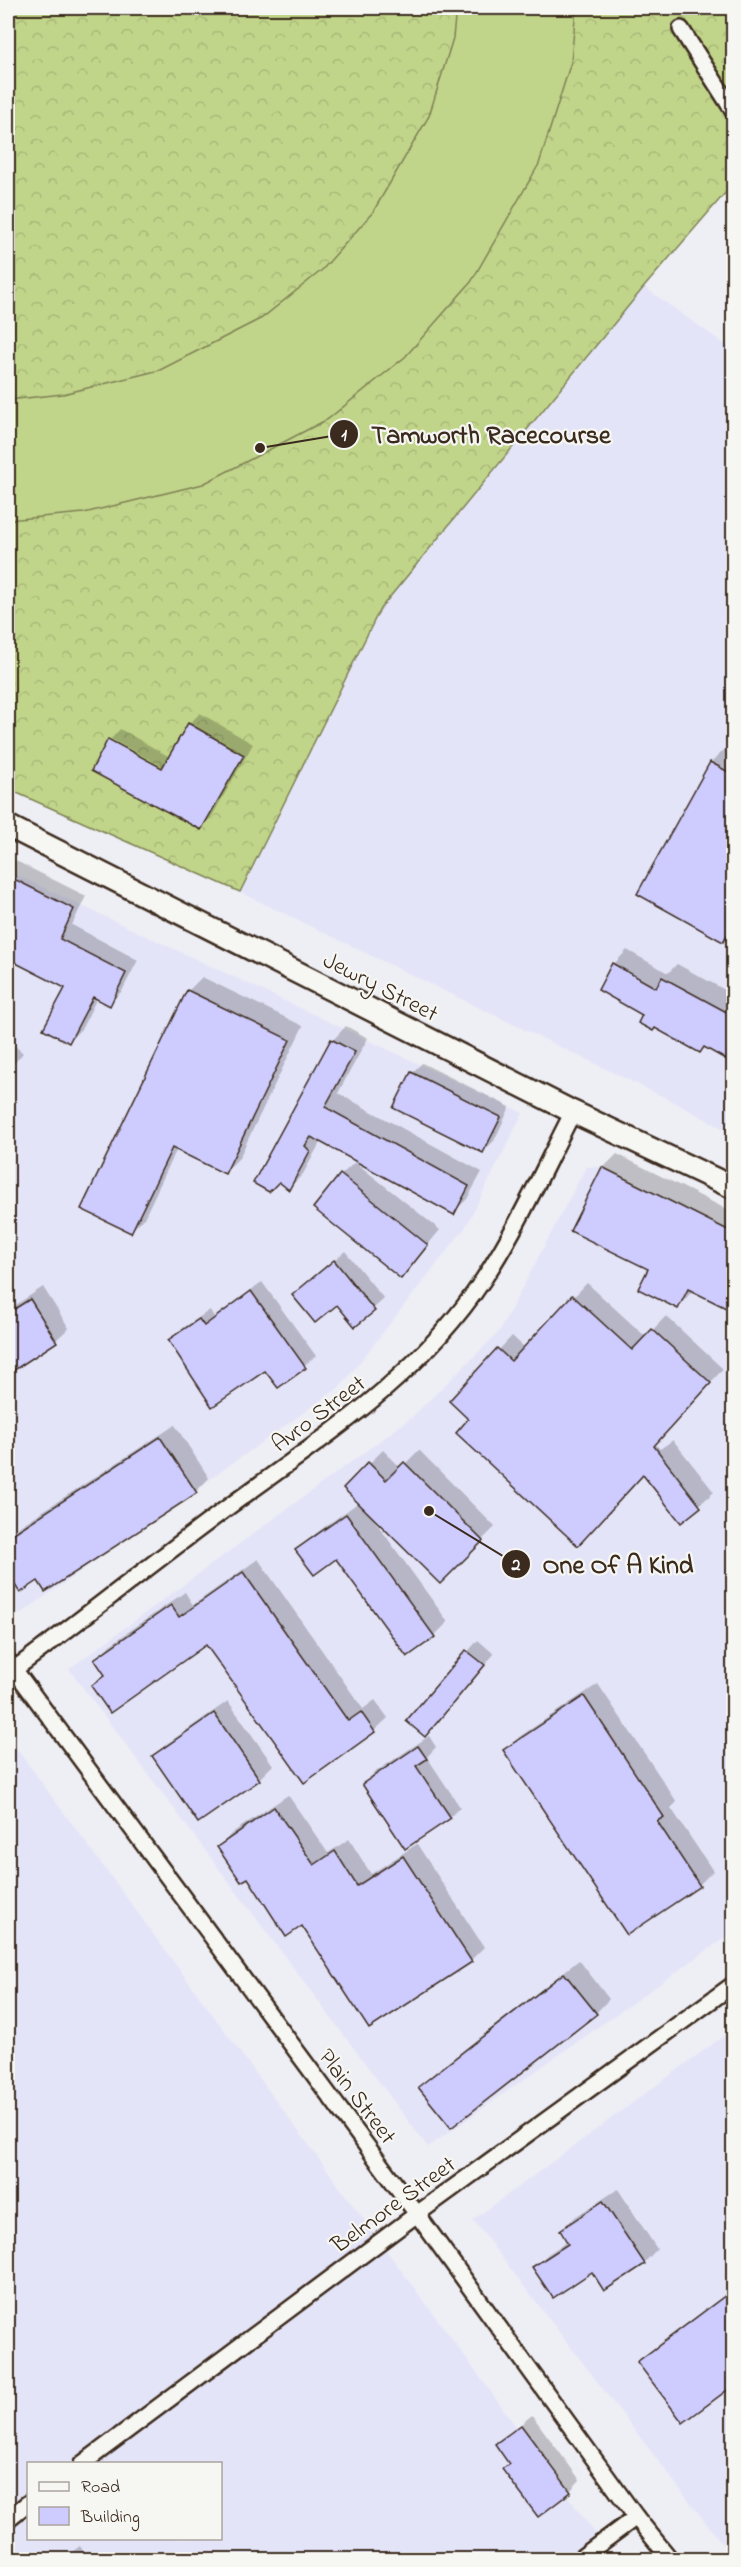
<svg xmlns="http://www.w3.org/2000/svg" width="741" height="2567" viewBox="0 0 741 2567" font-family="'Indie Flower',sans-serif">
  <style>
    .built { fill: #e4e4f8; fill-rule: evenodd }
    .forest { fill: url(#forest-crowns); stroke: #7e8054; stroke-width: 1.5 }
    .garden { fill: #c1d58a; stroke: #7e8054; stroke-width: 1.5 }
    .shadow { fill: #0003; fill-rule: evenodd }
    .building { fill: #ceccff; stroke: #3b2a1e; stroke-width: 1.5 }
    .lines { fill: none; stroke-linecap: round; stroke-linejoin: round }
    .street-casing { stroke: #3b2a1e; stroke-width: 20 }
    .secondary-casing { stroke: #3b2a1e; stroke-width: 26 }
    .street { stroke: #f6f6f2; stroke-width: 15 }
    .secondary { stroke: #f6f6f2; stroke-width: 21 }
    .labels { text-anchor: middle; stroke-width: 4.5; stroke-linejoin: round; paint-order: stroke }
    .street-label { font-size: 24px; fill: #3b2a1e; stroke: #f6f6f2 }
    .leader { fill: none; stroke: #3b2a1e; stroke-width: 2 }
    .callout-dot { fill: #3b2a1e; stroke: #f6f6f2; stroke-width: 2 }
    .mark-label { font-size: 18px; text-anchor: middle; font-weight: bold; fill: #fff }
    .callout-label { font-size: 26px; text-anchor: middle; font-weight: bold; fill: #3b2a1e; stroke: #f6f6f2; stroke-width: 4.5; stroke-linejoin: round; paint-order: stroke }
  </style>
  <defs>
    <pattern id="forest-crowns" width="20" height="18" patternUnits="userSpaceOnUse" patternTransform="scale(1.5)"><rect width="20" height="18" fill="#c1d58a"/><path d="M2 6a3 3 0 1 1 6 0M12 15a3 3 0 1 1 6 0" fill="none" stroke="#a7b777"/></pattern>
  </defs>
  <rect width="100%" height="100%" fill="#eeeef5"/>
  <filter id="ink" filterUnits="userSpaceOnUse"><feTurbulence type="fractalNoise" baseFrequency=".0167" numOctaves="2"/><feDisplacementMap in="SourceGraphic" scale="12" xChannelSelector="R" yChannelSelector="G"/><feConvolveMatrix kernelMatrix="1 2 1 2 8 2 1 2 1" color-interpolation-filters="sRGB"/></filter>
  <g filter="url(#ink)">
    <g class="built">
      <path d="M644,287L733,350V1134L672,1101L240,892L380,609Z"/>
      <path d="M8,871L523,1113L465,1228L341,1386L19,1615L8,1599Z"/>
      <path d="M586,1167H602L733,1233V1932L428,2147L69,1669L411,1418L499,1332Z"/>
      <path d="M8,1737L614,2559H8ZM28,2464H220V2538H28Z"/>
      <path d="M733,2029V2558L473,2220Z"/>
    </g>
    <path class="forest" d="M8,8H733V184L644,287L380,609L240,892L8,789Z"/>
    <path class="garden" d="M456,8H576L571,62L539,164L471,282L405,357L328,419L203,484L84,513L8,520V400L63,394L160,370L262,318L322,270L373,212L429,116L453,38Z"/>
    <g class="shadow">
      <path d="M200,713L253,744L211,818L201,828L93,770L110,740L120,729L170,757L189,724ZM111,739L169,770L168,773L111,742Z"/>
      <path d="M725,749L734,754V929L723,940L711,763Z"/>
      <path d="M8,857L86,896L72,925L138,960L122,991L109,1004L97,998L82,1028L69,1041L67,987L8,957Z"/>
      <path d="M627,950L668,973L677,964L734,995V1062L705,1046L700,1051L644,1014L614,964Z"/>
      <path d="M202,977L303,1026L239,1158L225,1172L177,1149L144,1218L130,1232L188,991Z"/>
      <path d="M346,1026L368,1038L338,1093L482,1172L467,1199L453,1213L321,1141L303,1174L289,1188L333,1040Z"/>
      <path d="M8,1040L23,1053L8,1071Z"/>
      <path d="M422,1063L510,1107L494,1141L483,1151L412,1073Z"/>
      <path d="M617,1154L734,1213V1302L728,1308L693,1290L678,1308L650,1269L603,1168Z"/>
      <path d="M355,1162L440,1230L401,1277L341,1175Z"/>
      <path d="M345,1251L384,1299L355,1325L337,1303L294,1295Z"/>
      <path d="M262,1282L316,1356L278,1386L265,1369L169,1341L180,1330L210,1310L214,1317Z"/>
      <path d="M587,1283L646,1337L666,1316L723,1369L655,1444L660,1449L673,1440L714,1492L681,1521L644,1474L470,1419L451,1401L512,1336L525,1348Z"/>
      <path d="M43,1287L69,1328L56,1340L8,1372V1310Z"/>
      <path d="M175,1425L209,1478L196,1492L20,1591L8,1571V1556L13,1550L8,1538L20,1526Z"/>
      <path d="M383,1450L401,1468L419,1450L495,1527L440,1582L373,1515L372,1517L448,1622L434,1636L408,1655L336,1557L297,1550L311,1537L359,1502L345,1488Z"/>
      <path d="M258,1559L363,1709L375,1700L388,1718L374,1731L304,1781L207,1643L93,1686L106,1673L96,1659L110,1645L185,1592L193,1605Z"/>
      <path d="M478,1640L494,1654L435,1724L408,1721Z"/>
      <path d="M598,1684L677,1802L671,1808L713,1871L699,1885L627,1933L505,1751L519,1737Z"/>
      <path d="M228,1701L273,1765L259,1779L154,1756L168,1743Z"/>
      <path d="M429,1736L436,1747L427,1757L460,1807L450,1817L364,1784L374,1773Z"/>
      <path d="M288,1795L328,1853L349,1839L371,1874L417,1844L484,1947L471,1960L302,1924L219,1847L232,1833Z"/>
      <path d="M579,1960L609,1999L596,2013L420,2087L434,2073Z"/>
      <path d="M618,2189L657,2249L644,2263L592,2270L534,2267L548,2254L568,2241L562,2230L575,2217Z"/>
      <path d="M734,2288V2383L639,2362L653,2349Z"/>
      <path d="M532,2415L580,2480L570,2491L510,2463L497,2444Z"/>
      <path d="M80,2546L89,2560H61Z"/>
    </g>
    <g class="building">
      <path d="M188,723L244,755L201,830L91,771L108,739L162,768Z"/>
      <path d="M710,762L734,775V923L723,942L637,894Z"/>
      <path d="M8,876L74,909L60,939L126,973L110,1006L93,997L69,1043L43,1029L65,988L8,959Z"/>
      <path d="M612,963L656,988L662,977L734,1016V1064L704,1047L700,1053L655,1028L653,1031L638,1023L642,1015L598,990Z"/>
      <path d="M187,990L290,1040L225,1174L172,1148L131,1233L81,1209Z"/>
      <path d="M331,1039L355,1052L325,1107L469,1186L454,1215L311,1137L305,1146L310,1151L289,1190L279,1182L269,1192L253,1183Z"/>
      <path d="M411,1072L501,1117L483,1153L393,1108Z"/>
      <path d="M602,1167L734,1233V1299L728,1309L688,1289L678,1309L638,1289L648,1269L570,1231Z"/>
      <path d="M340,1174L428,1245L401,1279L313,1208Z"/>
      <path d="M334,1260L375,1311L355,1327L337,1305L315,1323L292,1295Z"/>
      <path d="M251,1291L306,1368L278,1388L265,1371L212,1407L168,1340L199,1319L204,1326Z"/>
      <path d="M572,1295L632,1350L652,1329L711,1383L654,1446L701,1507L681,1523L643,1475L578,1546L456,1433L468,1419L449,1401L497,1348L511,1361Z"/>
      <path d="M30,1299L57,1342L8,1374V1313Z"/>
      <path d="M160,1437L197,1493L45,1592L38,1581L20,1593L8,1574V1537Z"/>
      <path d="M368,1462L386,1480L404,1462L483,1541L440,1584L343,1488Z"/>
      <path d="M346,1514L435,1637L407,1657L336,1559L314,1575L295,1550Z"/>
      <path d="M243,1572L348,1721L361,1712L375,1732L304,1783L206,1645L110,1713L91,1686L105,1675L94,1659L171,1605L179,1617Z"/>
      <path d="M466,1650L485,1665L425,1737L406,1721Z"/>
      <path d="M584,1696L664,1817L657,1821L700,1886L627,1935L503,1750Z"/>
      <path d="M214,1713L260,1780L198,1823L152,1756Z"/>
      <path d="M418,1746L427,1759L416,1766L451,1818L405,1849L362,1784Z"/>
      <path d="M274,1807L314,1865L335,1851L357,1886L403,1856L472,1962L369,2029L302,1926L286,1937L248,1878L241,1882L217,1847Z"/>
      <path d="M564,1973L597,2014L451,2128L418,2087Z"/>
      <path d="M603,2201L645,2264L604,2291L592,2272L553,2298L532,2267L568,2244L560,2230Z"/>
      <path d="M734,2289V2385L683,2423L637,2362Z"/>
      <path d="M521,2425L571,2492L538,2517L502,2469L509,2464L495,2444Z"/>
    </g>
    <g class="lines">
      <defs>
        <g id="street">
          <path d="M681,29L734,112"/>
          <path d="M8,1661L417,2214L636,2517L671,2560"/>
          <path d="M8,1674C83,1619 156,1560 231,1505C324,1437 419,1377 483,1280C518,1227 544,1168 573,1112"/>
          <path d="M82,2464L417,2214L734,1984"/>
          <path d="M8,2519L28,2503"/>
          <path d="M578,2560L636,2517"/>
        </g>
        <path id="secondary" d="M8,826L573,1112L734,1188"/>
      </defs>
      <use href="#street" class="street-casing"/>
      <use href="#secondary" class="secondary-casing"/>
      <use href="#street" class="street"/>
      <use href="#secondary" class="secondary"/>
    </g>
  </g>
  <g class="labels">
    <g class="street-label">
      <text transform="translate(381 986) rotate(27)" y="8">Jewry Street</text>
      <text transform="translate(318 1413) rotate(-37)" y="8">Avro Street</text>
      <text transform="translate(358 2096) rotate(53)" y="8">Plain Street</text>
      <text transform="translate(393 2204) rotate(-36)" y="8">Belmore Street</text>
    </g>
  </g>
  <path class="leader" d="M260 448L344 434M429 1511L516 1564"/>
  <g class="callout-dot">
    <circle cx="260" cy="448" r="6"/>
    <circle cx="429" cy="1511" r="6"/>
    <circle cx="344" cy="434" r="15"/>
    <circle cx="516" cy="1564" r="15"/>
  </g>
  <g class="mark-label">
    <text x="344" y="440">1</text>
    <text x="516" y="1570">2</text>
  </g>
  <g class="callout-label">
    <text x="491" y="443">Tamworth Racecourse</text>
    <text x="618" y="1573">One Of A Kind</text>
  </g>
  <rect width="741" height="2567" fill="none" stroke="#f6f6f2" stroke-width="30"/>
  <rect x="15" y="15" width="711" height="2537" fill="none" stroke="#3b2a1e" stroke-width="2" filter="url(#ink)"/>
  <rect x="27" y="2462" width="195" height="78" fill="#f6f6f2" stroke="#aba49d" stroke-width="1.5"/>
  <rect x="39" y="2482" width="30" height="9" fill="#f6f6f2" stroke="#aba49d" stroke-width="1.5"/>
  <text x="81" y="2492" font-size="18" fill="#3b2a1e">Road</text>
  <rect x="39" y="2507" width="30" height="18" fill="#ceccff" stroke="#aba49d" stroke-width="1.5"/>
  <text x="81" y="2522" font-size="18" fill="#3b2a1e">Building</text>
</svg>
